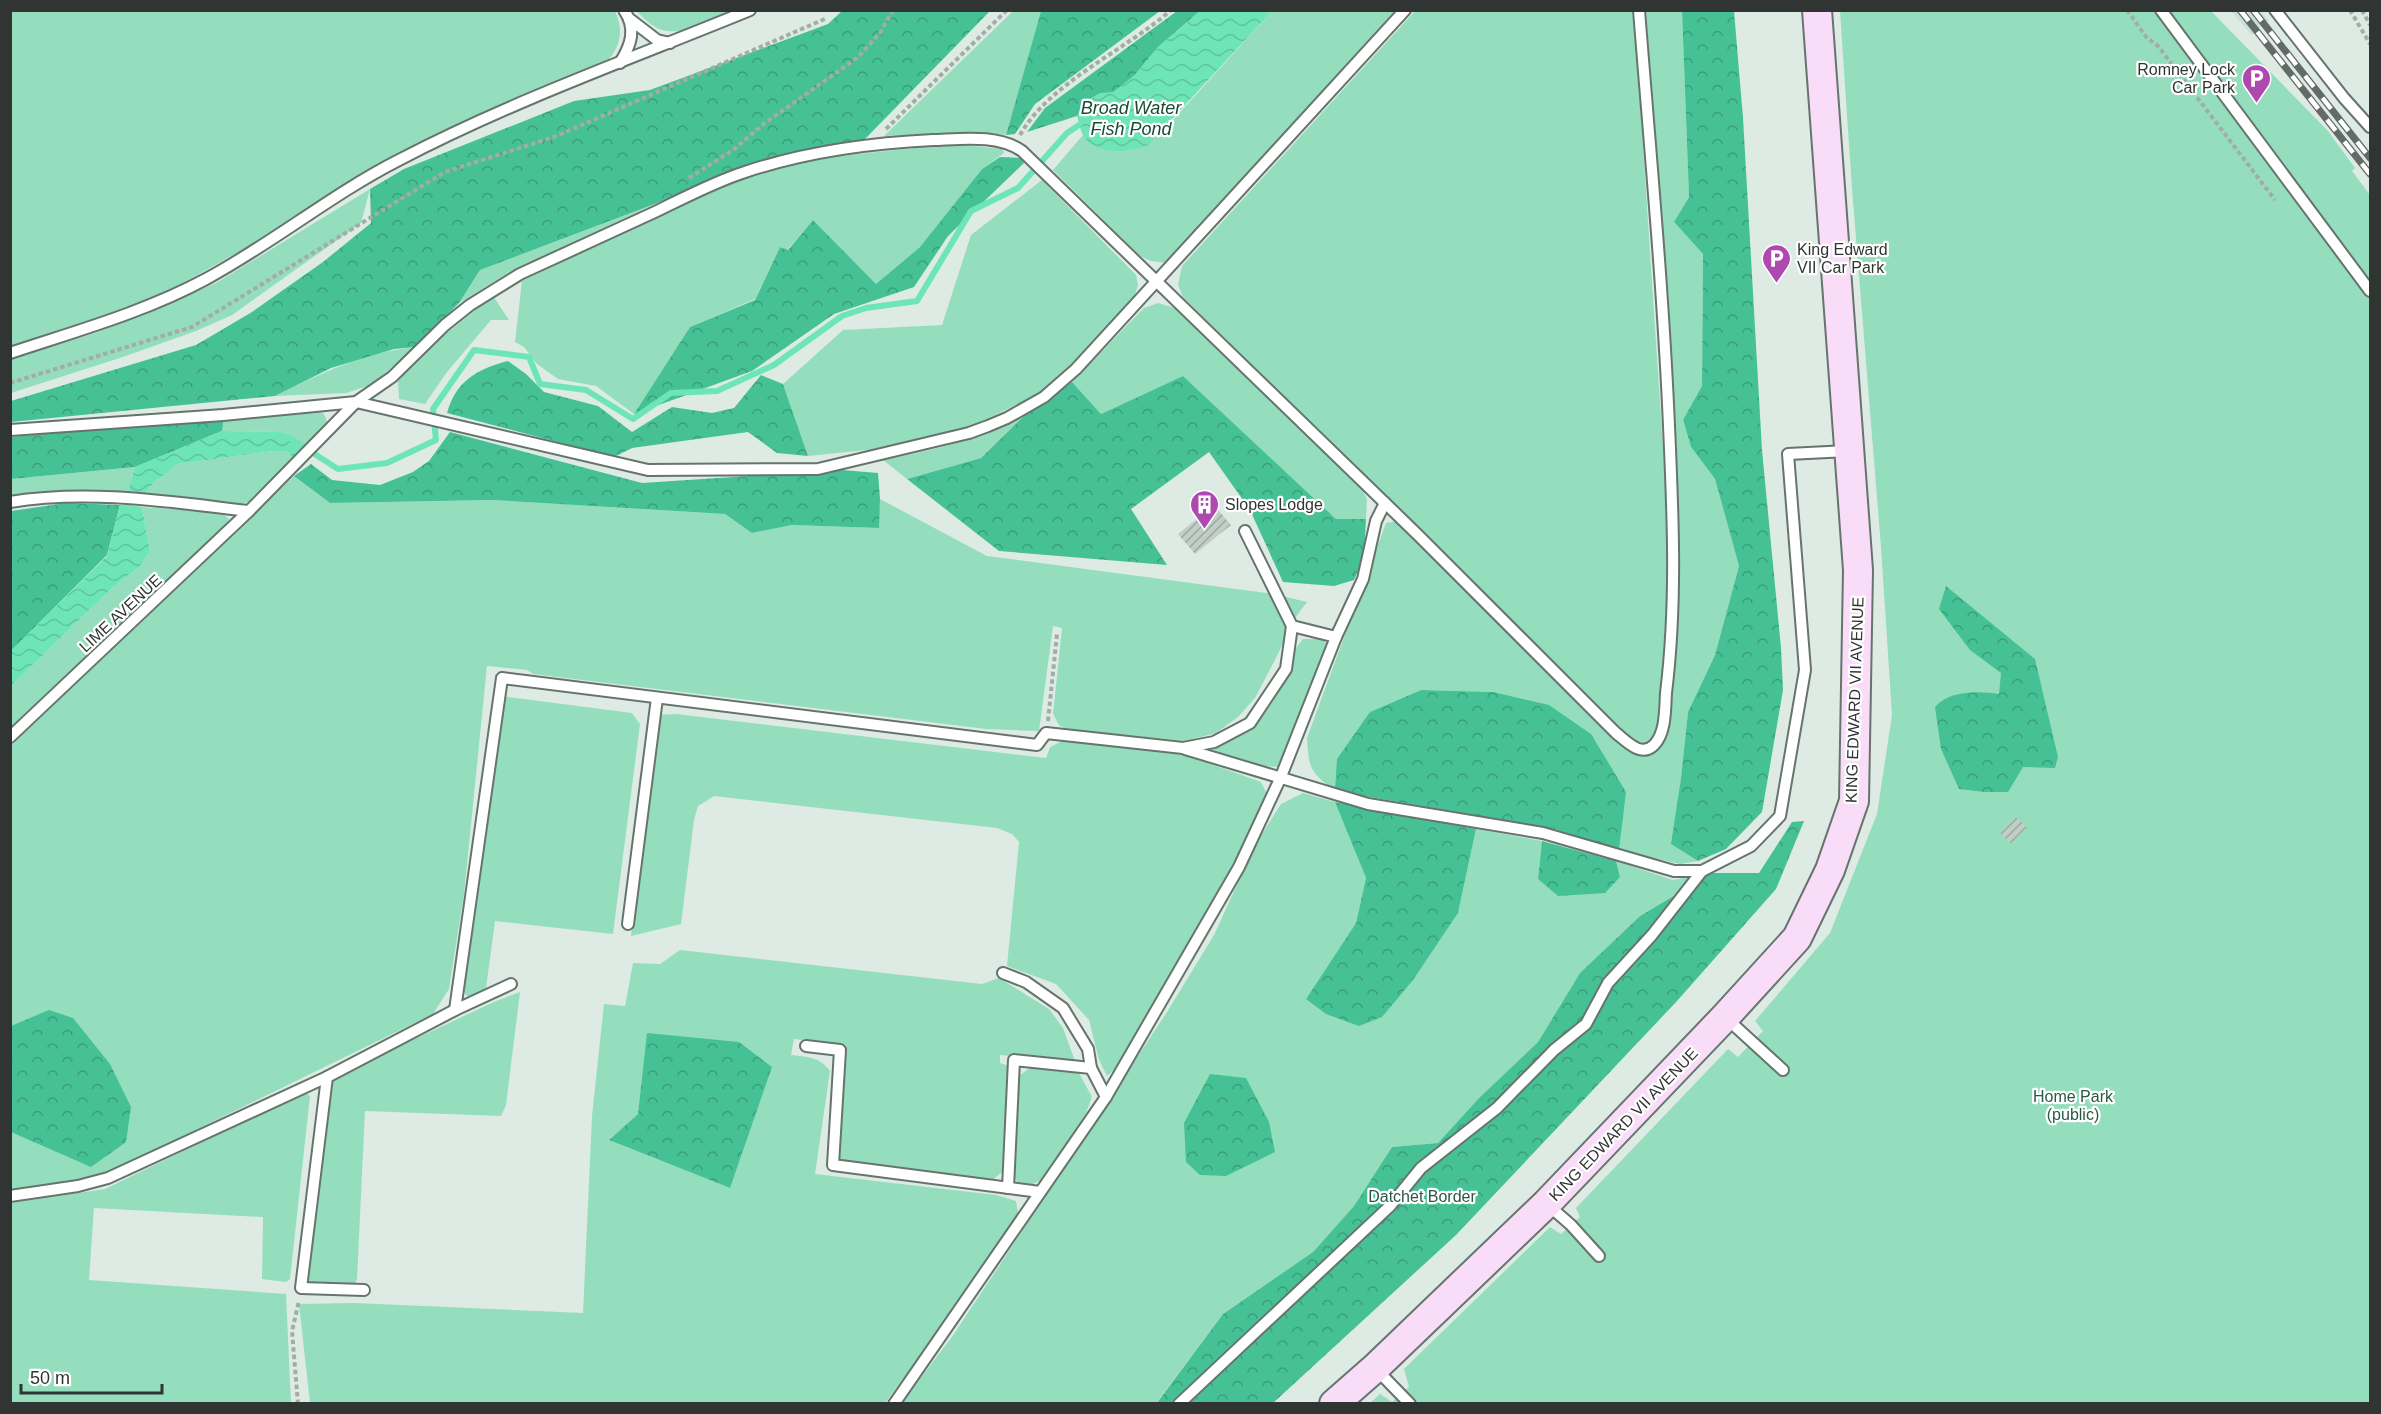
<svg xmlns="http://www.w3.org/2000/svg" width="2381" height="1414" viewBox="0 0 2381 1414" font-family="Arial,sans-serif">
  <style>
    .built { fill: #cae0d6 }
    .green { fill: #94debe; fill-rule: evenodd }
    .forest { fill: url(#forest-crowns) }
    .water { fill: url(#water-waves) }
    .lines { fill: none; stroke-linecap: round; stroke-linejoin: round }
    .stream { stroke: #6de5b7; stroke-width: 6 }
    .building { fill: url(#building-hatch) }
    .lane-casing { stroke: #67746e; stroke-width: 14 }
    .secondary-casing { stroke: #67746e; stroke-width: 32 }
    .path { stroke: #a2ada8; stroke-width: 4; stroke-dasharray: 4.5 3; stroke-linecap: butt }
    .lane { stroke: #fff; stroke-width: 10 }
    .secondary { stroke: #f8dcf8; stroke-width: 28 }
    .rail-casing { stroke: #636b68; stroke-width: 7 }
    .rail { stroke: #fff; stroke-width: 4.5; stroke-dasharray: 14; stroke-linecap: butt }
    .labels { text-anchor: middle; stroke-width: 4.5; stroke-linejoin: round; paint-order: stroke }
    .poi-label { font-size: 16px; fill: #303533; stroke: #fff; text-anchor: start }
    .street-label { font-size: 16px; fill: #303533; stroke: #fff }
    .park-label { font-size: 16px; fill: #295a47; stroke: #fff }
    .water-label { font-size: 18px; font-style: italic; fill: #184b38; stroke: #fff }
  </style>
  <defs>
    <pattern id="forest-crowns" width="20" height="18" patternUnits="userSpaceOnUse" patternTransform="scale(1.5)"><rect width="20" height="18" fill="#45c195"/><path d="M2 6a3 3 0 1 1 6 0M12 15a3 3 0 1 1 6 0" fill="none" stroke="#3a9e7a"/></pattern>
    <pattern id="water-waves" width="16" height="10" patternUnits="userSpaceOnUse" patternTransform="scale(1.5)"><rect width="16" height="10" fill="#6de5b7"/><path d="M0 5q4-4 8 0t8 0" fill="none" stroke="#5fc59e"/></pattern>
    <pattern id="building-hatch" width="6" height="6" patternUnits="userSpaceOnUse" patternTransform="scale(1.5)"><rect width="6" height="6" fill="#c0cec7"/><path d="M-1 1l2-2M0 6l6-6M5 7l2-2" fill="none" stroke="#9ca8a2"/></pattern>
  </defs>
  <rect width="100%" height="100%" fill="#ddebe4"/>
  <path class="built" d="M2231,11H2260L2269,20L2252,35Z"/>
  <g class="green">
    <path d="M10,11H615C624,30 621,48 605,63L503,104L398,153L251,245L179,285L133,305L11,347Z"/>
    <path d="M636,11H733C712,19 682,38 659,29C650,25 643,17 636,11Z"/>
    <path d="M1013,11H1041L1006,135L978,132L884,136Z"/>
    <path d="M1272,11H1396L1167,263L1151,261L1140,256L1053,170L1083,135L1095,146L1162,132Z"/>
    <path d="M1415,11H1634L1670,553L1658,729L1648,743L1636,741L1623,731L1183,297L1178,285L1182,266Z"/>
    <path d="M1643,11H1682L1689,197L1674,222L1703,254L1702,386L1683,421L1691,447L1715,479L1739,566L1715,655L1688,712L1681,778L1672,844L1698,861L1680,864L1619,850L1625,791L1493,692L1421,690L1370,712L1335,791C1310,772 1309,769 1307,738L1386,523L1398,521L1627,748L1653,752L1675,650L1679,560L1664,277Z"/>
    <path d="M1840,11H2211L2328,131L2355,168L2352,171L2370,195V1403L1369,1404L1380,1394L1392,1402L1409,1387L1404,1369L1550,1227L1561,1234L1580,1217L1576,1208L1728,1049L1738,1057L1763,1031L1755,1021L1830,933L1877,814L1892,715L1881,547L1852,189Z"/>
    <path d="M952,144L1003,149L1004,153L982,169L920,247L876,284L813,220L787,250L780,247L755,299L690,327L634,414L596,386L558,379L537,364L524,347L515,342L522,281L632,228L748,176L821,158Z"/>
    <path d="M1042,180L1136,275L1138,285L1135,295L1079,358L1038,394L966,429L896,447L808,456L783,384L843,330L942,325L971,235Z"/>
    <path d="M370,189L361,223L232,315L196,331L123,357L11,393V358L95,333L216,283Z"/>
    <path d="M652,205L508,273L459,303L480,270Z"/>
    <path d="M493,296L509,320H491L447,372L425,404L399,399L398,381L422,353Z"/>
    <path d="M1158,303L1175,308L1360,486L1367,499L1366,519H1336L1183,376L1101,414L1072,382L1144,308Z"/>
    <path d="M415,347L371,385L346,393L275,396C320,374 364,352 415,347Z"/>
    <path d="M317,411L324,414L328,424L304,450L282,432L222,431L224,418Z"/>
    <path d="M1024,416L981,458L907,479L883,460C932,450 980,440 1024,416Z"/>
    <path d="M273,451H285L295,458L254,501L234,505L144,494L154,482L178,464Z"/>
    <path d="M135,467L128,491H70L11,499L10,479Z"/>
    <path d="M294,476L330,503L493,500L725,514L752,533L792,525L878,528L880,499L987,556L1274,594L1307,602L1292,622L1279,652L1255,698L1238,717L1216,733L1185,741L1066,729L1059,725L1053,714L1062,628L1053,626L1039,731L986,729L533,674L527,670L487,666L464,894L449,989L433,1014L91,1181L11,1191V745Z"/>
    <path d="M142,507L222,513L229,519L223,532L11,732V686L113,587L139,567L150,552Z"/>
    <path d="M1303,639H1323L1331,650L1281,767L1258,766L1212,750L1255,717L1290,656Z"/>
    <path d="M501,696L632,713L640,724L613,934L495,921L486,988L470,998L465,994L463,985Z"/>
    <path d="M676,714L1046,758L1050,747L1062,741L1183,754L1261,782L1268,796L1197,939L1116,1068L1107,1076L1099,1060L1089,1020L1056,984L1007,966L1019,842L1012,834L997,828L714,796L698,806L694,820L681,924L631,936L656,715Z"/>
    <path d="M1303,793L1335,802L1366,878L1356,923L1306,999L1413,979L1458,913L1476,829L1542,841L1538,879L1620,877L1616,861L1673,880L1711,873L1640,916L1580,973L1538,1042L1479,1098L1438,1143L1392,1147L1354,1206L1313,1252L1223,1314L1156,1403L901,1404L954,1334L1167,1012L1214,935L1255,845L1281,804Z"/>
    <path d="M680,950L982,984L999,978L1049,1009L1063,1028L1075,1061L1000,1055V1063L1009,1066L1002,1172L990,1182L848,1167L832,1150L846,1045L794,1039L791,1055C808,1057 820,1057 830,1071L815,1174L996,1195L1016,1201L1018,1213L944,1323L885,1403H310L299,1304L355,1303L583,1313L592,1116L604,1004L625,1006L633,963L660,964ZM638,1114L730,1188L609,1140Z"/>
    <path d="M520,992L506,1105L501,1116L365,1111L357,1279L354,1286L300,1282L325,1090L336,1076L496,1001Z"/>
    <path d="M1030,1068L1079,1073L1092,1097L1086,1113L1044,1179L1031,1185L1018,1183L1010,1171L1020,1075Z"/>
    <path d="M305,1092L310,1096L290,1279L286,1282L262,1279L263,1217L94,1208L89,1280L286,1294L291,1403L11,1404V1203L105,1189Z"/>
  </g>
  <g class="forest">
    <path d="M842,11H990L865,139L791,153L744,167L652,205L480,270L459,303L415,347L394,349L331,368L275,396L11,422V401L196,345L252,312L323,262L371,223L370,189L404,169L574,101L650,90L828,24Z"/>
    <path d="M1041,11H1160L1035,104L1015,134L1006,135Z"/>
    <path d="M1177,11H1200L1158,47L1135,75L1113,93H1101L1086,101L1077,116L1027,132L1045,108Z"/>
    <path d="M1682,11H1734L1743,118L1762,450L1781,648L1783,690L1762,812L1726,849L1698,861L1671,844L1681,778L1688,712L1715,655L1739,566L1715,479L1691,447L1683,420L1702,386L1703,254L1674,222L1689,197Z"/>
    <path d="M1000,157L1021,158L1024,163L948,236L914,287L834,314L752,371L634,414L690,327L755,300L780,247L788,250L813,220L876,284L920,247L982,169Z"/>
    <path d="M508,361L526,374L544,392L598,406L632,432L672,407L712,413L734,408L761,375L783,384L808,456L777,453L748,432L632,448L614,457L447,413C456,381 477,369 508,361Z"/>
    <path d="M1183,376L1336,519H1366L1364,557L1354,580L1334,586L1283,582L1250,510L1209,452L1131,509L1167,565L999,551L907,479L981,458L1024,416L1072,382L1101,414Z"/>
    <path d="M224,418L222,431L135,467L11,479L10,437Z"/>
    <path d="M450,432L642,483L842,470L878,473L880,499L879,528L792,525L752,533L725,514L493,500L330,503L294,476L311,464L332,480L380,485L413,472L429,461Z"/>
    <path d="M66,503L120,505L107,555L11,651V511Z"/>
    <path d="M1946,586L2035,659L2058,757L2055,768L2023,767L2008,792H1985L1959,789L1941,749L1935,707C1950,690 1978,691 1999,694L2001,673L1970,650L1939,609Z"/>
    <path d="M1421,690L1493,692L1549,705L1591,734L1626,792L1619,850L1555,829L1335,791L1337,759L1370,712Z"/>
    <path d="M1335,802L1476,829L1458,913L1413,980L1382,1017L1359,1026L1326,1014L1306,999L1356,923L1366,878Z"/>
    <path d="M1804,821L1776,889L1677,1001L1456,1235L1273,1403L1156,1404L1223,1314L1313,1252L1354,1206L1392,1147L1438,1143L1479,1098L1538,1042L1580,973L1640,916L1712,873H1759L1792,822Z"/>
    <path d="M1542,841L1616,861L1620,877L1605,893L1558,896L1538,879Z"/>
    <path d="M49,1010L73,1018L110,1064L131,1107L126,1142L91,1167L11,1132V1026Z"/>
    <path d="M647,1033L739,1042L772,1067L730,1188L609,1140L638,1114Z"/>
    <path d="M1210,1074L1246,1078L1269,1122L1275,1152L1226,1176L1200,1175L1186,1162L1184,1123Z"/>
  </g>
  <g class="water">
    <path d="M1200,11H1272L1148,145C1129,153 1095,156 1083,135C1080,130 1079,122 1077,116L1086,101L1101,93L1113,92L1135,75L1159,46Z"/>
    <path d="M222,431L282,432L304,450L295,458L285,451H273L178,464L154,482L144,494L128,491L135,467Z"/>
    <path d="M125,504L142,507L150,552L139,567L113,587L11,686V651L107,556L120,505Z"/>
  </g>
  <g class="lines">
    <path class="stream" d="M280,437H288L338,469L387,463L436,440L433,409L474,350L529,357L540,384L586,390L633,419L671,393L717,391L774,365L842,316L866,308L917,301L971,211L1018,188L1067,133L1079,125"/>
  </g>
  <g class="building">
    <path d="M1214,505L1231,525L1195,554L1178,534Z"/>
    <path d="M2016,817L2027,827L2011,844L2000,833Z"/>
  </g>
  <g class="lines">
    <defs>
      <g id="lane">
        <path d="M2161,10L2370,291"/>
        <path d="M2275,10L2344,98L2370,127"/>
        <path d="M631,20L657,40L670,43"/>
        <path d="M620,63C631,45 637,29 624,10"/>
        <path d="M10,353C76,331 145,312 206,279C273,243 332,194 399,160C512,101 633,58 750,10"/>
        <path d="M10,430L223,415L356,402L648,470L818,469L969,433L988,426L1007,418L1044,397L1076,369L1405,10"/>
        <path d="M10,502C90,489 170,502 249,511"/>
        <path d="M1245,531L1292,626L1336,637"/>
        <path d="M10,737L249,511L356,402L392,377L445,325L470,305L520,274C566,253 611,232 657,211C686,197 714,182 745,172C805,152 870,143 933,140C962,139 998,134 1022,151L1418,535L1616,733C1626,741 1641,758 1654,745C1666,733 1665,709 1666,693C1677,604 1673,515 1669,426C1663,287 1650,149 1639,10"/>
        <path d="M1185,749L1368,804L1543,833L1674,871H1702"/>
        <path d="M628,924L657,698"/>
        <path d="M1003,973L1026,982L1063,1008L1088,1049L1091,1068L1106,1097"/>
        <path d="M455,1010L502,678L1037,745L1046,733L1183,748L1214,742L1250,723L1286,669L1292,626"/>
        <path d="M1725,1017L1783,1070"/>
        <path d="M806,1046L840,1050L833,1165L1040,1192"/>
        <path d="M327,1077L301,1288L364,1290"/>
        <path d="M1008,1188L1014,1060L1091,1068"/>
        <path d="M10,1196L78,1186L108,1178L327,1077L455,1010L511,984"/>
        <path d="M1548,1205L1571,1225L1599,1256"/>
        <path d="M1377,1370L1410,1404"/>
        <path d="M894,1404L1106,1097L1239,867L1280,779L1336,637L1363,579L1376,521L1385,503"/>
        <path d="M1179,1404L1390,1206L1421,1168L1497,1108L1554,1050L1586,1024L1608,983L1652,935L1702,871L1751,846L1780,816L1805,670L1788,454L1848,451"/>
      </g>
      <path id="secondary" d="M1334,1404L1375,1368L1547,1203L1725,1017L1797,938L1830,870L1854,801L1858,570L1817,10"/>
    </defs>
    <use href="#lane" class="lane-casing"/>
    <use href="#secondary" class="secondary-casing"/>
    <g class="path">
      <path d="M2127,10L2147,38L2158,46L2275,200"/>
      <path d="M2350,10L2370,44"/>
      <path d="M2362,10L2370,25"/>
      <path d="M886,129L1007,10"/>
      <path d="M1020,135C1049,83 1126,50 1171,10"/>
      <path d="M689,178L733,150L765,123L857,58L880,33L893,10"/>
      <path d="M10,383L192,327L445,172L554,137L827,18"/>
      <path d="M1048,721L1057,634"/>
      <path d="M298,1404L292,1331L299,1301"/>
    </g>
    <use href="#lane" class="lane"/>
    <use href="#secondary" class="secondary"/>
    <defs>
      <g id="rail">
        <path d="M2240,10L2370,174"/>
        <path d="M2253,10L2370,158"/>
      </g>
    </defs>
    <use href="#rail" class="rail-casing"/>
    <use href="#rail" class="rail"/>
  </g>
  <defs>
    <symbol id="parking-pin" viewBox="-11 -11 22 30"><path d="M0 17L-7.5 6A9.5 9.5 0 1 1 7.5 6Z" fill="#ae4aaf" stroke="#fff"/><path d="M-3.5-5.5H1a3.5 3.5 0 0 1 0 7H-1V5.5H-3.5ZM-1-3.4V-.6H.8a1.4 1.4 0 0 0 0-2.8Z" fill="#fff"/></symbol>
    <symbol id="building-pin" viewBox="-11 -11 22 30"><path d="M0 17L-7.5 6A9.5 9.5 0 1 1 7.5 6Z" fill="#ae4aaf" stroke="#fff"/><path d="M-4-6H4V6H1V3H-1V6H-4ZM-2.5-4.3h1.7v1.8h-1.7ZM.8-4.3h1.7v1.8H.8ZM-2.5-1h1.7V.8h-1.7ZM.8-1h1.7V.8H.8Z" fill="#fff"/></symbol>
  </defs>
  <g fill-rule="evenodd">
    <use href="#parking-pin" x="2240" y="62" width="33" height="45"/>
    <use href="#parking-pin" x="1760" y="242" width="33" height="45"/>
    <use href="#building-pin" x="1188" y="488" width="33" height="45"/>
  </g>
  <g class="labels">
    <g class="poi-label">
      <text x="2235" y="75" text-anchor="end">Romney Lock<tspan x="2235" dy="18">Car Park</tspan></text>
      <text x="1797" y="255">King Edward<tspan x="1797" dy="18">VII Car Park</tspan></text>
      <text x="1225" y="510">Slopes Lodge</text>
    </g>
    <g class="street-label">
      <text transform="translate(120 613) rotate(-43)" y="6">LIME AVENUE</text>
      <text transform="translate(1854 700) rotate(-88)" y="6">KING EDWARD VII AVENUE</text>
      <text transform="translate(1623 1124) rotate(-46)" y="6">KING EDWARD VII AVENUE</text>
    </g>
    <g class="park-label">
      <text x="2073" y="1102">Home Park<tspan x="2073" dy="18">(public)</tspan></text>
      <text x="1422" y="1202">Datchet Border</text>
    </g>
    <g class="water-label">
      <text x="1131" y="114">Broad Water<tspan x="1131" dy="21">Fish Pond</tspan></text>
    </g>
  </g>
  <rect width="2381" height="1414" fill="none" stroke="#303533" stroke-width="24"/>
  <path d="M21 1384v9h141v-9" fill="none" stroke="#303533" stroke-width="3"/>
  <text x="30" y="1384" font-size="18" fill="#303533" stroke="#ffffff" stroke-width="4.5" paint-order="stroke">50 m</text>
</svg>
